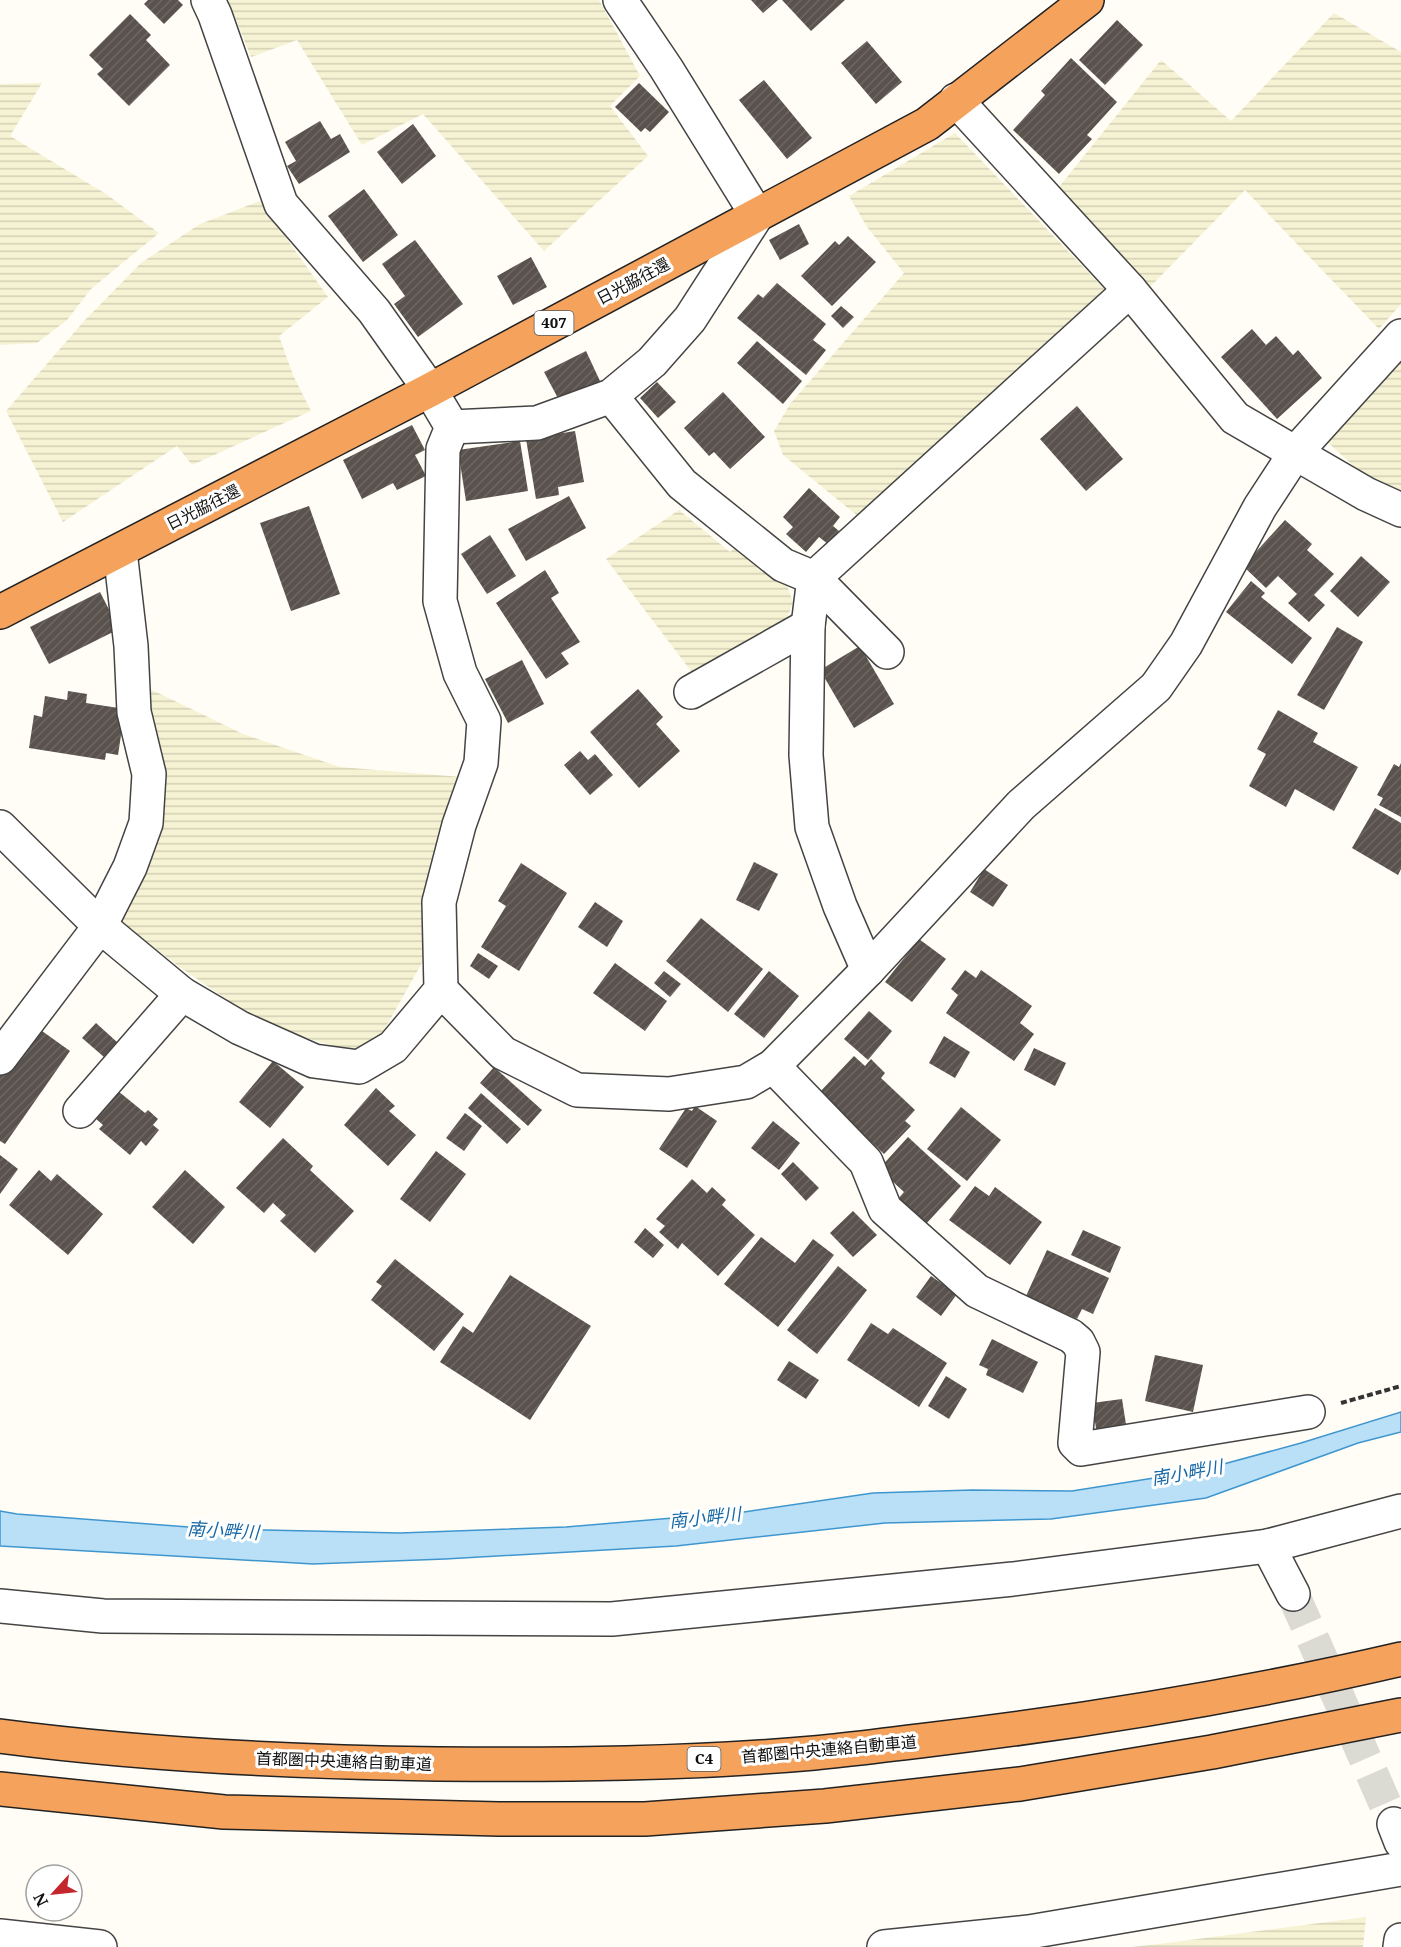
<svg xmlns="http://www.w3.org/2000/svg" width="1401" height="1947" viewBox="0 0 1401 1947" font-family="'Noto Serif','Noto Sans JP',serif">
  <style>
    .farmland { fill: url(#farmland-rules) }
    .water { fill: #b9e0f7; stroke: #3f96cf; stroke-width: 1.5 }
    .building { fill: url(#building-hatch) }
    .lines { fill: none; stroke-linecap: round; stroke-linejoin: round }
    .minor-tunnel { stroke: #dbdad3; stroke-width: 33; stroke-dasharray: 33 16; stroke-linecap: butt }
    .minor-casing { stroke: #444; stroke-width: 36 }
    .highway-casing { stroke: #222; stroke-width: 36 }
    .path { stroke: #333; stroke-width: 4; stroke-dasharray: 6 3; stroke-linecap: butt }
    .minor { stroke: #fff; stroke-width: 33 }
    .highway { stroke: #f5a25d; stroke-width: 33 }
    .labels { text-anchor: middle; stroke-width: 6; stroke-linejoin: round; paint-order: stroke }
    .shield { fill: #fff; stroke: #585858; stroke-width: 1.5 }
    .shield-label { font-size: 15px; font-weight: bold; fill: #111 }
    .street-label { font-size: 16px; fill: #111; stroke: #fff }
    .water-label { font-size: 18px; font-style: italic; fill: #1768a6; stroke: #fff }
  </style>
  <defs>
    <pattern id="farmland-rules" width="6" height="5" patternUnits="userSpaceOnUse" patternTransform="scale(1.5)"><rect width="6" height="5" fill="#f6f3d4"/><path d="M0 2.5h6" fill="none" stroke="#d2cfb5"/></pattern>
    <pattern id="building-hatch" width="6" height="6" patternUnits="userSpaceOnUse" patternTransform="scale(1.5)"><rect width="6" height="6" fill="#5a524d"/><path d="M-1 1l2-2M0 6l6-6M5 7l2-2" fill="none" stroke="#6d6662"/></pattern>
  </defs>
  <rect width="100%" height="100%" fill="#fffdf5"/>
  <g class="farmland">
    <path d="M228,0H599L640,76L610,106L648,156L544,251L423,114L362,145L297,40L251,57Z"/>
    <path d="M1334,13L1401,52V304L1379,329L1245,190L1150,287L1059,187L1161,60L1231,121Z"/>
    <path d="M42,83L10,136L106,194L159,233L91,289L67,320L37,343L0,345V84Z"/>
    <path d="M955,133L1110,295L859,517L783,455L774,431L790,404L904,273L867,227L849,196Z"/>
    <path d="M260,201L328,297L279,336L293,375L311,411L192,465L177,446L63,522L6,411L85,320L141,263L200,224Z"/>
    <path d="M1401,354V494L1357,469L1323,438Z"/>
    <path d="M679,510L730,552L742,542L785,580L793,602L786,621L694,675L606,559Z"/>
    <path d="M150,689L243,734L340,767L461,777L429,875L423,926V961L378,1041L355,1053L291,1033L242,1010L177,965L116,918Z"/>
    <path d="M1366,1917L1363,1947H1131L1159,1944Z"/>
  </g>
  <path class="water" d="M1401,1412V1432L1358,1443L1206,1498L1051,1519L885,1523L676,1546L445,1559L313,1564L0,1546V1511L17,1514L215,1529L400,1533L566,1527L744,1512L873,1493L972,1490L1072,1491L1198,1471L1301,1443Z"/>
  <g class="building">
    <path d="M148,0H178L183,5L164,24L144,4Z"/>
    <path d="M751,0H778L763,13Z"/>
    <path d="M782,0H845L811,31Z"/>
    <path d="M130,14L151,35L146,40L170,65L129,106L97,74L103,69L89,55Z"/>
    <path d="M1117,20L1143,45L1105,85L1079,60Z"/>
    <path d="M867,41L902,82L876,104L841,63Z"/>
    <path d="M1071,58L1117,102L1087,135L1092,139L1059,174L1013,130L1045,95L1041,91Z"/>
    <path d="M764,80L812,138L787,159L739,100Z"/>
    <path d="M639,83L669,112L650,132L645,128L641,132L615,107Z"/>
    <path d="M320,121L331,139L340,134L350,152L299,184L287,166L296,161L285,142Z"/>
    <path d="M413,124L436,156L402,184L377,152Z"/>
    <path d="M364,189L398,235L363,262L328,216Z"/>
    <path d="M799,224L809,244L780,260L769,240Z"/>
    <path d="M848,236L876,262L832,306L801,276L835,241L839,245Z"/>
    <path d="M415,240L463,304L418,337L394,304L405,296L382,264Z"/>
    <path d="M531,257L547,287L513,305L497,276Z"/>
    <path d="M777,283L826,324L813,340L826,350L806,375L737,318L758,294L763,298Z"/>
    <path d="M841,306L854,317L843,328L831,316Z"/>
    <path d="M1252,329L1266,345L1276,336L1293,355L1298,350L1322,378L1277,419L1221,357Z"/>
    <path d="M757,341L802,381L783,404L737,363Z"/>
    <path d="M586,351L600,381L560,402L544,372Z"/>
    <path d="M657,382L676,402L658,418L640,398Z"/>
    <path d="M723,392L765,437L730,469L714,452L709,456L684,428Z"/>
    <path d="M1077,406L1123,459L1086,491L1040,439Z"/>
    <path d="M412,425L425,450L415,455L426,476L397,490L393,483L362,499L343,460Z"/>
    <path d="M575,431L584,482L558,487L559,495L536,499L526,439Z"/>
    <path d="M520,441L528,491L466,501L458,450Z"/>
    <path d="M809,488L840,517L833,526L839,531L828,544L819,537L806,552L786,534L793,527L783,517Z"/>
    <path d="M569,496L586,528L526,561L508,529Z"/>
    <path d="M309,506L340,594L291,611L260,523Z"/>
    <path d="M1285,520L1312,544L1307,550L1334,574L1314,595L1325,605L1309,622L1288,603L1297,594L1278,576L1266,588L1243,566Z"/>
    <path d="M490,535L516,576L487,594L461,554Z"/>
    <path d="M1361,556L1390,582L1358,617L1330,591Z"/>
    <path d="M545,570L559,593L551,598L580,642L561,653L569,664L546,679L496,603Z"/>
    <path d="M1251,581L1265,593L1261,597L1312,638L1292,664L1226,612Z"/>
    <path d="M100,592L119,629L49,664L30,627Z"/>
    <path d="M1337,627L1363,642L1324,710L1297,695Z"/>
    <path d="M860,646L894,704L854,728L820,670Z"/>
    <path d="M522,660L544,704L508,723L485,679Z"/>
    <path d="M638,689L663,717L656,724L680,751L639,788L590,732Z"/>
    <path d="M68,691L87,694L86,703L125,709L118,755L106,753L105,760L29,748L34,715L42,717L45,696L67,700Z"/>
    <path d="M1278,710L1318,733L1313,742L1358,767L1334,811L1295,789L1286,807L1249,786L1266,754L1257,749Z"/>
    <path d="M580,751L588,760L595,754L613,775L590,795L564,765Z"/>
    <path d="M1401,763V817L1379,805L1383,798L1377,795L1394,764L1399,767Z"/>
    <path d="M1375,808L1401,823V869L1398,875L1352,848Z"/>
    <path d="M754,862L778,874L759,911L736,900Z"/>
    <path d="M521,863L567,893L519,971L481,947L506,906L498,901Z"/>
    <path d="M984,869L1008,885L993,907L970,892Z"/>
    <path d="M595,902L623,921L607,947L578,927Z"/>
    <path d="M701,918L763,969L728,1012L666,961Z"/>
    <path d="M919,939L946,959L912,1002L885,982Z"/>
    <path d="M478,953L498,966L489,979L470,966Z"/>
    <path d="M615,963L667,1001L645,1031L593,993Z"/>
    <path d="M965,970L976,978L981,970L1032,1006L1020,1023L1034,1034L1014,1061L946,1013L958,995L951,989Z"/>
    <path d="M664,971L681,984L670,997L654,983Z"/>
    <path d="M769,971L799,996L764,1038L734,1014Z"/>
    <path d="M869,1011L892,1031L868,1060L844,1039Z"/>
    <path d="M96,1023L117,1042L104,1057L82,1038Z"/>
    <path d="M35,1026L70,1051L5,1144L0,1141V1075Z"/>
    <path d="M944,1036L970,1052L955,1078L929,1063Z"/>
    <path d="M1034,1048L1066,1063L1055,1086L1024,1070Z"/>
    <path d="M854,1056L865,1066L871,1059L885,1073L881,1078L915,1110L905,1121L911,1126L884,1154L819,1093Z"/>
    <path d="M273,1061L304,1087L270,1128L239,1102Z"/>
    <path d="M494,1067L542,1110L528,1126L480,1083Z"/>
    <path d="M376,1088L395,1106L389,1111L416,1135L388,1166L344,1125Z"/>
    <path d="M118,1091L145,1113L148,1110L158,1119L153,1125L159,1130L146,1146L141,1141L130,1155L99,1129L103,1125L95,1118Z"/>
    <path d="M481,1093L521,1129L507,1144L468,1108Z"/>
    <path d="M695,1106L717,1121L687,1168L659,1149L686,1108L692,1111Z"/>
    <path d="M961,1107L1001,1140L967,1181L927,1149Z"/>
    <path d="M465,1113L482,1126L464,1151L446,1138Z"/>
    <path d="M773,1121L800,1143L779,1170L751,1148Z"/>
    <path d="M908,1137L961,1186L925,1225L897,1200L904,1192L879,1169Z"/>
    <path d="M283,1138L313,1166L310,1170L354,1211L315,1253L280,1221L286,1215L273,1203L264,1213L236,1188Z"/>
    <path d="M436,1151L466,1174L430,1222L400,1199Z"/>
    <path d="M0,1155L18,1169L0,1194Z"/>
    <path d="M793,1162L819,1188L806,1201L781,1174Z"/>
    <path d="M39,1170L51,1181L57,1174L103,1214L68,1255L9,1205Z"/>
    <path d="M185,1170L225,1207L193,1244L152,1207Z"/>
    <path d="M692,1179L707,1193L712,1187L726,1200L722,1205L755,1235L718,1276L682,1243L678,1249L659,1232L665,1226L656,1219Z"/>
    <path d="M975,1186L989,1196L995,1187L1042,1222L1010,1265L949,1220Z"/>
    <path d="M853,1211L877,1235L853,1257L830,1233Z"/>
    <path d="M645,1228L664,1245L653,1258L634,1242Z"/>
    <path d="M1083,1230L1121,1247L1110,1273L1071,1255Z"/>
    <path d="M761,1237L795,1263L813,1239L834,1255L778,1327L724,1284Z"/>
    <path d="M1047,1250L1109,1278L1093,1314L1082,1309L1077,1319L1026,1296Z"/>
    <path d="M395,1259L464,1314L434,1351L371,1300L382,1286L376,1282Z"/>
    <path d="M838,1266L867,1290L817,1354L787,1330Z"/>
    <path d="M510,1275L591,1326L530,1420L440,1362L463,1326L473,1333Z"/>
    <path d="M931,1276L957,1294L941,1316L916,1297Z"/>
    <path d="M871,1323L888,1334L893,1328L947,1363L919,1407L847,1360Z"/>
    <path d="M992,1339L1038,1362L1023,1393L986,1375L988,1369L979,1365Z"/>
    <path d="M1155,1355L1203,1365L1193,1412L1145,1401Z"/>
    <path d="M789,1361L819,1380L806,1399L777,1380Z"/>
    <path d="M946,1376L967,1389L949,1419L928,1406Z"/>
    <path d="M1122,1399L1128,1437L1098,1441L1092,1403Z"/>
  </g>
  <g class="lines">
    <path class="minor-tunnel" d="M1293,1594L1394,1824"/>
    <defs>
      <g id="minor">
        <path d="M956,100L1130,290L1235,418L1366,494L1401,510"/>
        <path d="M611,396L682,484L783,565L814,578L887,652"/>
        <path d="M452,427L537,423L611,396L652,362L690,319L757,215L666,68L620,0"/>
        <path d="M691,692L808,626"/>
        <path d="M0,827L100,926L182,994L240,1028L314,1061L359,1067L393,1047L441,990L439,902L459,825L481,763L484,721L460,673L440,601L443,449L452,427L430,390L374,311L281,204L215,15L208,0"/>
        <path d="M868,970L840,906L812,827L806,755L808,626L814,578L1130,290"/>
        <path d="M441,990L503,1053L577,1090L669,1094L746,1082L773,1066L868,970L1021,805L1156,687L1186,644L1260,507L1296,452L1401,336"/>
        <path d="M0,1058L100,926L130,867L146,823L149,774L134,712L131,646L120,551"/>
        <path d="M773,1066L866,1162L885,1209L977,1291L1071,1336L1078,1342L1083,1352L1075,1443L1081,1449L1308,1412"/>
        <path d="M80,1111L182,994"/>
        <path d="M1268,1546L1293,1594"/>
        <path d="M0,1606L103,1616L612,1619L1013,1579L1268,1546L1401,1511"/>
        <path d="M1394,1824L1401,1842"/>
        <path d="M0,1936L100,1947"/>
        <path d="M884,1947L1029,1932L1401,1869"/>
        <path d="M1400,1947L1401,1940"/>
      </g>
      <g id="highway">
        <path d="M0,612L430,390L927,124L1087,0"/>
        <path d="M0,1736C145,1755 292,1762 438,1764C563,1765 689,1764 814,1753C849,1750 884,1745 919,1741C1081,1722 1242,1696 1401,1659"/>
        <path d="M0,1789L224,1812L499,1819H645L825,1806L1020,1784L1212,1752L1401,1715"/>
      </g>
    </defs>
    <use href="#minor" class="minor-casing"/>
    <use href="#highway" class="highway-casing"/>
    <path class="path" d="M1341,1403L1401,1386"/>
    <use href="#minor" class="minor"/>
    <use href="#highway" class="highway"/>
  </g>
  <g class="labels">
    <g class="shield">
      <rect x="534.5" y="311" width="39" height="24" rx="4.5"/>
      <rect x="687.5" y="1747" width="33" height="24" rx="4.5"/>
    </g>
    <g class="shield-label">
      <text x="554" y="328">407</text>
      <text x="704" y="1764">C4</text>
    </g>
    <g class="street-label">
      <text transform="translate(633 281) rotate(-28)" y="6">日光脇往還</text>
      <text transform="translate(203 507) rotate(-27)" y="6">日光脇往還</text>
      <text transform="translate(829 1749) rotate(-5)" y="6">首都圏中央連絡自動車道</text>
      <text transform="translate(344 1761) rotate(2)" y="6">首都圏中央連絡自動車道</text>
    </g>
    <g class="water-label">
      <text transform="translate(1187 1473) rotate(-10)" y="6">南小畔川</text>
      <text transform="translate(705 1518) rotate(-6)" y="6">南小畔川</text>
      <text transform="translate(223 1531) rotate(3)" y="6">南小畔川</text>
    </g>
  </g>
  <g transform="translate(54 1893) rotate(243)"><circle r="28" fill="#ffffff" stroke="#a0a0a0" stroke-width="1.5"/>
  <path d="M0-4.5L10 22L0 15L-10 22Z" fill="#c4262e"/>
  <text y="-9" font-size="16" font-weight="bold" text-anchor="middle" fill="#111111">N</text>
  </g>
</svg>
